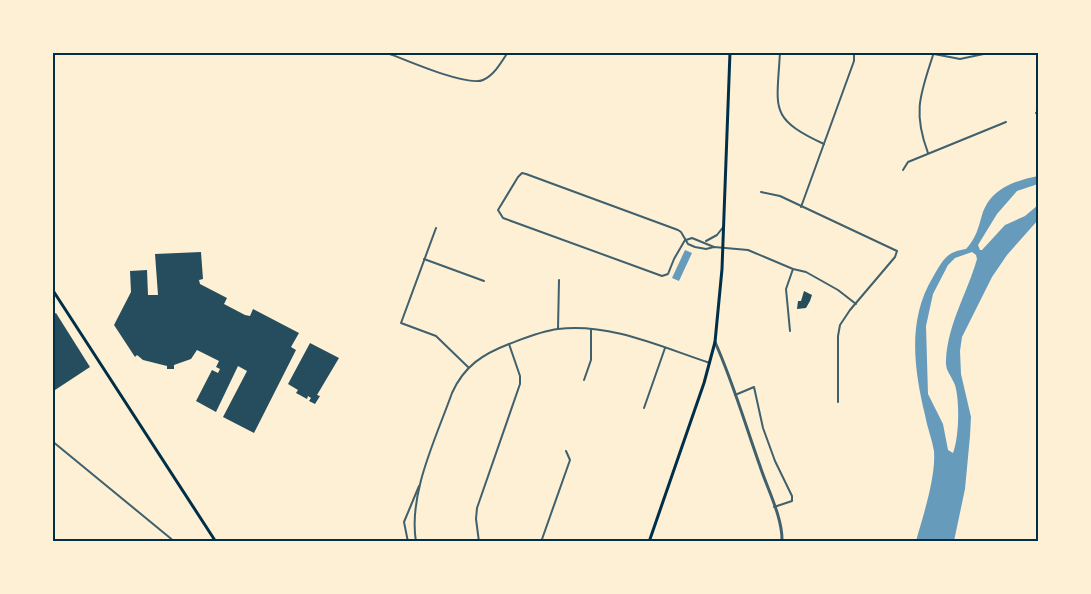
<svg xmlns="http://www.w3.org/2000/svg" width="1091" height="594" viewBox="0 0 1091 594" font-family="'Times New Roman',serif">
  <style>
    .water { fill: #669bbc; fill-rule: evenodd }
    .building { fill: #264d5e }
    .lines { fill: none; stroke-linecap: round; stroke-linejoin: round }
    .minor { stroke: #3f606c; stroke-width: 2 }
    .tertiary { stroke: #3f606c; stroke-width: 3 }
    .secondary { stroke: #003049; stroke-width: 3 }
    .neatline { fill: none; stroke: #003049; stroke-width: 2 }
  </style>
  <rect width="100%" height="100%" fill="#fdf0d5"/>
  <g class="water">
    <path d="M1038,176V184L1017,191L997,214L978,245L980,250H982L1005,225L1025,216L1038,205V220L1007,255L992,277L962,337L960,351L961,374L971,417L970,436L965,489L954,541H916C923,516 936,477 934,451C932,439 927,427 925,415C914,369 907,320 933,277C943,260 946,252 966,249C976,238 978,229 982,215C990,189 1014,181 1038,176ZM972,252L976,255L977,259C967,294 948,323 946,360C945,371 951,375 955,385C960,402 959,437 953,453L948,450L943,424L928,394L926,326L933,294L948,265L955,258Z"/>
    <path d="M685,250L692,253L679,281L672,278Z"/>
  </g>
  <g class="building">
    <path d="M201,252L203,279L199,280L200,284L227,298L224,304L245,315L250,316L253,309L299,333L291,347L296,350L254,433L223,417L247,371L238,366L216,412L196,401L212,370L218,373L220,369L216,367L219,361L197,350L191,359L174,365V369H167V366L143,360L137,355L135,357L114,325L131,292L130,271L147,270L148,295H158L155,254Z"/>
    <path d="M804,291L812,295L810,301L806,308L797,309L798,301H801Z"/>
    <path d="M56,313L90,367L52,392V315Z"/>
    <path d="M310,343L339,358L317,395L320,396L315,404L309,401L311,398L308,396L307,399L296,393L298,390L288,384Z"/>
  </g>
  <g class="lines">
    <g class="minor">
      <path d="M385,52C403,59 467,87 483,80C494,75 501,63 508,52"/>
      <path d="M780,52C777,109 768,118 824,144"/>
      <path d="M934,54L960,59L993,52"/>
      <path d="M1036,113L1038,111"/>
      <path d="M928,153C912,110 921,93 934,52"/>
      <path d="M903,170L908,162L1006,122"/>
      <path d="M761,192L780,196L897,251L895,257L850,310L840,325L838,336V402"/>
      <path d="M801,207L854,61V52"/>
      <path d="M436,228L401,323L436,336L468,367"/>
      <path d="M685,240L674,259L668,274L662,276L503,218L498,210L518,177L522,173L526,174L678,230L681,232L688,244L695,247L706,249L714,247L748,250L793,269L806,272L838,290L856,304"/>
      <path d="M686,240L692,238L714,247"/>
      <path d="M706,241L717,235L724,226"/>
      <path d="M424,259L484,281"/>
      <path d="M558,329L559,280"/>
      <path d="M790,331L786,289L793,269"/>
      <path d="M584,380L591,360V330"/>
      <path d="M735,395L754,387L763,428L775,461L792,496V501L774,507"/>
      <path d="M644,408L665,348"/>
      <path d="M52,441L175,542"/>
      <path d="M408,542L404,522L419,486"/>
      <path d="M416,542C408,494 436,438 452,393C464,366 483,354 509,344C525,338 541,331 558,329C611,323 661,347 710,363"/>
      <path d="M479,542L476,519L477,508L520,384V376L509,344"/>
      <path d="M541,542L570,460L566,451"/>
    </g>
    <path class="tertiary" d="M715,342C733,382 745,424 760,466C767,488 783,518 782,542"/>
    <g class="secondary">
      <path d="M52,289L216,542"/>
      <path d="M649,542L704,383L715,342L722,269L730,52"/>
    </g>
  </g>
  <rect width="1091" height="594" fill="none" stroke="#fdf0d5" stroke-width="108"/>
  <rect x="54" y="54" width="983" height="486" class="neatline"/>
</svg>
